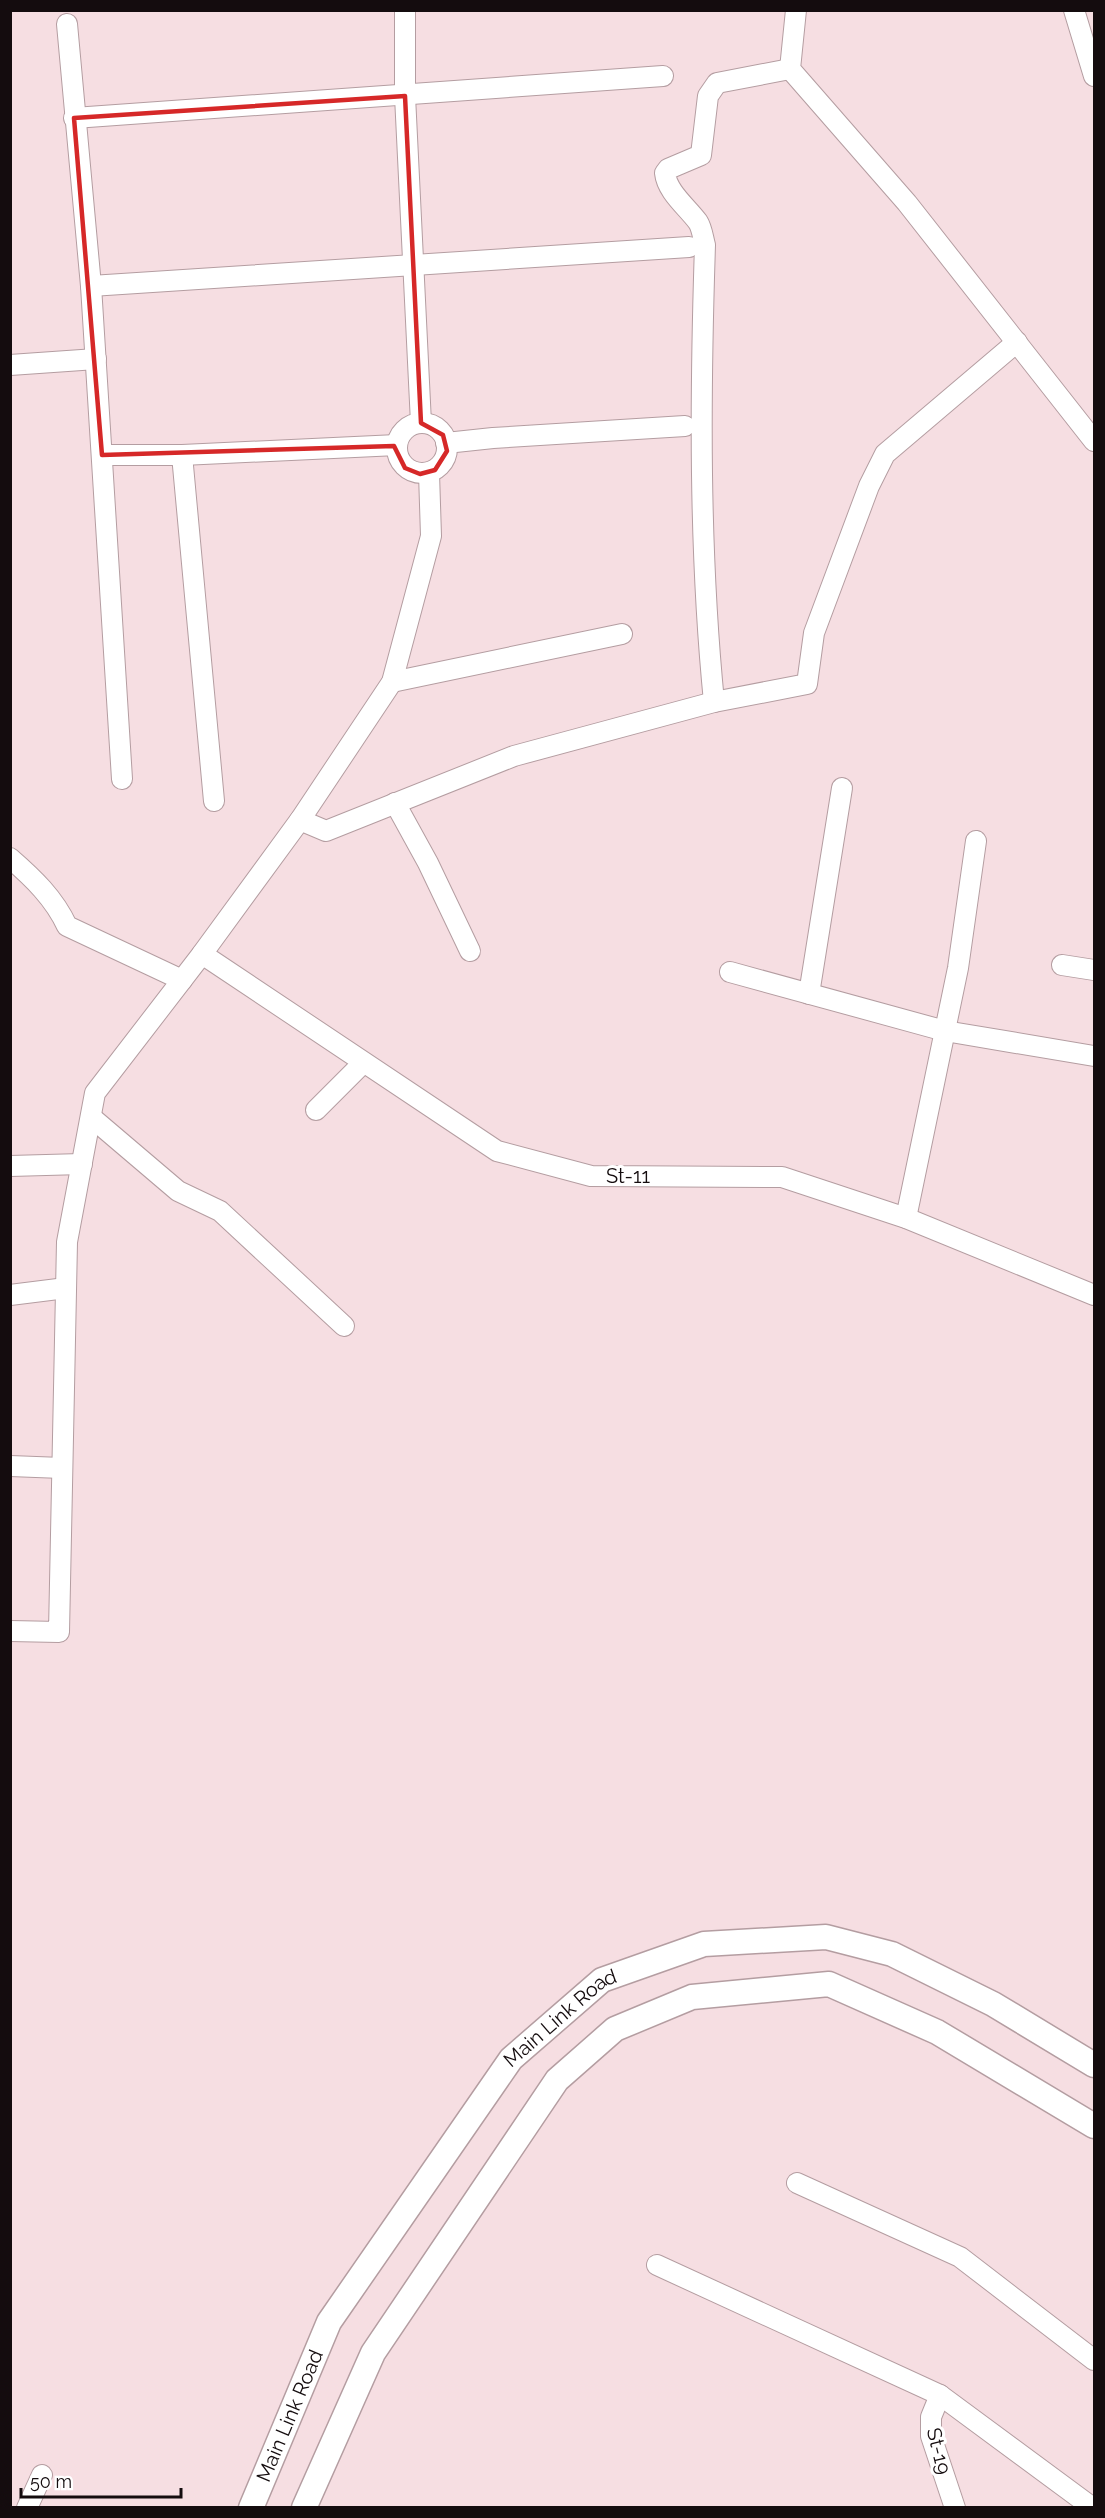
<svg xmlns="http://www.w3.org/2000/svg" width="1105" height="2518" viewBox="0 0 1105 2518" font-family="Raleway,sans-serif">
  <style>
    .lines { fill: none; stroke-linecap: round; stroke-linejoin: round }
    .minor-casing { stroke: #b49da1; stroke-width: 22 }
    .tertiary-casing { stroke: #b49da1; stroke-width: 27 }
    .minor { stroke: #fff; stroke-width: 20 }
    .tertiary { stroke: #fff; stroke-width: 24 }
    .marked { fill: none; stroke: #d62828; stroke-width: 4.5; stroke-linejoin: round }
    .labels { text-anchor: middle; stroke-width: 6; stroke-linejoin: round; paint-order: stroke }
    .street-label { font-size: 20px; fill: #140c0e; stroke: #fff }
  </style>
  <rect width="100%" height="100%" fill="#f6dee2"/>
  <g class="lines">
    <defs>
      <g id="minor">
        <path d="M405,10V96L421,423"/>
        <path d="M796,10L790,69L907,203L1094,441"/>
        <path d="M1074,10L1094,76"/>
        <path d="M67,24L91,286L689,247"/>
        <path d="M74,118L663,76"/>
        <path d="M91,286L122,779"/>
        <path d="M10,365L96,359"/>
        <circle cx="422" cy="448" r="25"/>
        <path d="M446,443L493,438L685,426"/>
        <path d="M102,455H182L397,445"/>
        <path d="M182,455L214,801"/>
        <path d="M392,682L622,634"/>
        <path d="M714,702C699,550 700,398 705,245C703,238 702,228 698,222C687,207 667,192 665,173L668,169L701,155L708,96L717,83L790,69"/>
        <path d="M395,803L428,863L470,951"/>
        <path d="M300,820L326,831L514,756L714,702L807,684L814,633L869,486L885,454L1017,342"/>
        <path d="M10,858C33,878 54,898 67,926L182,980"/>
        <path d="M202,954L497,1151L591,1176L782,1177L906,1218L1094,1295"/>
        <path d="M1062,965L1094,970"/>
        <path d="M730,972L945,1031L1094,1056"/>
        <path d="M809,994L842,788"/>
        <path d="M316,1110L363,1063"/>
        <path d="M91,1117L178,1191L220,1211L344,1326"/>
        <path d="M10,1166L82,1164"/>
        <path d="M906,1218L958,968L976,841"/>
        <path d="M10,1295L66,1288"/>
        <path d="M10,1466L62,1468"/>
        <path d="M10,1631L59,1632L67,1242L95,1093L202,954L300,820L392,682L431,536L429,473"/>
        <path d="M797,2183L960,2257L1094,2360"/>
        <path d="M657,2265L940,2395L1093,2508"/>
        <path d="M940,2395L931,2417V2436L955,2508"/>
        <path d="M27,2508L42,2475"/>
      </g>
      <g id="tertiary">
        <path id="s1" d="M251,2508L329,2322L511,2059L602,1980L704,1944L826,1937L892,1954L993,2004L1094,2065"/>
        <path d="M304,2508L373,2353L557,2080L615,2029L692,1997L829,1984L937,2032L1094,2126"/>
      </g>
    </defs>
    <use href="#minor" class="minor-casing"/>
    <use href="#tertiary" class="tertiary-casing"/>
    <use href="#minor" class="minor"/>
    <use href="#tertiary" class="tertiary"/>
  </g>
  <path class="marked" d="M405,96L421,423L443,435L447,451L435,470L420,474L405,468L394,446L102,455L74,118Z"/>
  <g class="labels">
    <g class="street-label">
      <text x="628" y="1183">St-11</text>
      <text dy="7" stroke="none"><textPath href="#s1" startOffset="586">Main Link Road</textPath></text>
      <text dy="7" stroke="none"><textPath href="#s1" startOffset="100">Main Link Road</textPath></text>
      <text transform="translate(939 2451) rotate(76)" y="7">St-19</text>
    </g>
  </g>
  <rect width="1105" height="2518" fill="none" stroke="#140c0e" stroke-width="24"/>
  <path d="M21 2488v9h160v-9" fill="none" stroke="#140c0e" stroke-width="3"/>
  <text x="30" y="2488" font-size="18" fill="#140c0e" stroke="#ffffff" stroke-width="4.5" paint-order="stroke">50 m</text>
</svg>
